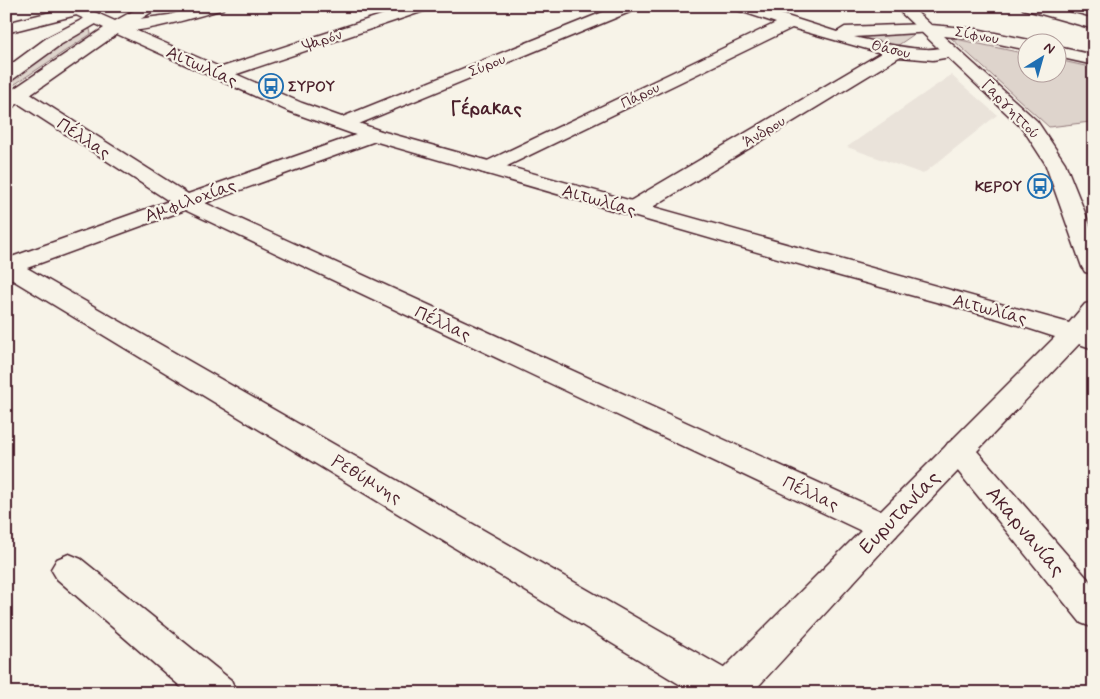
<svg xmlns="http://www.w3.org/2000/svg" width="1100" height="699" viewBox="0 0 1100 699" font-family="Mynerve,sans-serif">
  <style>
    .built { fill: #eae3da }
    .green { fill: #ded4cc; stroke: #947a7c }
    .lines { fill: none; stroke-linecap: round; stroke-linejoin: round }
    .minor-casing { stroke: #4a1f2b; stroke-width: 3 }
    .tertiary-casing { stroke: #4a1f2b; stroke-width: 3 }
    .minor { fill: #f7f3e8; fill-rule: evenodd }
    .tertiary { fill: #f7f3e8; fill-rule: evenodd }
    .labels { text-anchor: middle; stroke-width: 4.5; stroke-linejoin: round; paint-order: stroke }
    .far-street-label { font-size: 15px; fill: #4a1f2b; stroke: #f7f3e8 }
    .far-poi-label { font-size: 15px; font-weight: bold; fill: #4a1f2b; stroke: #f7f3e8; text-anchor: start }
    .street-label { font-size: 18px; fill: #4a1f2b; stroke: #f7f3e8 }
    .far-district-label { font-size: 19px; font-weight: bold; fill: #4a1f2b; stroke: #f7f3e8 }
    .near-street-label { font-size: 21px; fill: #4a1f2b; stroke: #f7f3e8 }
  </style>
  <rect width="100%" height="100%" fill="#f7f3e8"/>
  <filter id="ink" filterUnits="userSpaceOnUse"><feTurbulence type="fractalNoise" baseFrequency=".02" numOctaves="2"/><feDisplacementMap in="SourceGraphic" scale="10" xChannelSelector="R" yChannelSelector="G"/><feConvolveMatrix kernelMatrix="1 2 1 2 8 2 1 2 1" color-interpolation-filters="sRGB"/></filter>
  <g filter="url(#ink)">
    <path class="built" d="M951,75L997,115L923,174L847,147Z"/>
    <g class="green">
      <path d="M86,29H90L91,34L6,90V82L28,65Z"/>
      <path d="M913,32V35L897,46H884L853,37Z"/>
      <path d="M951,38L1027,54L1028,72H1058V60L1094,68V119L1090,122L1049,127Z"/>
    </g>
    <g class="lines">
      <defs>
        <g id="minor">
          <path d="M75,6H102L100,9L6,33V23Z"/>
          <path d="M200,6H225L223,9C206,14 118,42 108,27L116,22L169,15Z"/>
          <path d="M409,6H432L430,9L225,78H213L210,74L213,70Z"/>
          <path d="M618,6H639L637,9L349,128H335L332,124L335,120Z"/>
          <path d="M732,6H755L837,32L845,27L926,24L932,26L934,29L932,32L854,37C877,42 900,48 925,49C935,50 946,46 956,48L958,52L956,56L933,60L899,57L641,214L633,216L625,214L622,209L625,204L881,53L792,28L495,172L488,174L481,172L477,168L481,164L776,23L734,9Z"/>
          <path d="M1021,6H1046L1094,19V29L1023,9Z"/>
          <path d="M95,13L101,15L103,18L101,21L60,45L12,80L6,81V68L48,37Z"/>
          <path d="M17,88L24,90L188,194L367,131H381L384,135L381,139L205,203L896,518L901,527L896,536L884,540L872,536L185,210L27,268L741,678L747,691L694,693L6,276V259L169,201L10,98L8,94L10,90Z"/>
          <path d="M959,440L970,443L1094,586V628L1081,623L948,459L943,451L948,443Z"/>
          <path d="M69,554L81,559L231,680L237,693H188L57,579L51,569L57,559Z"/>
        </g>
        <g id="tertiary">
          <path d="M61,6H81L115,21L142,6H161L128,27L302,103L381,131L1069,323L1085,304L1094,302V349L1079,344L896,536L752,693H706L712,680L1055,337L999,319L840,276L367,139L288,111L117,34L13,107L6,109V94L104,28L63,9Z"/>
          <path d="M894,6H910L931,25L976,29L1034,41L1028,42V50L976,39L943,36L1037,121L1065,163L1094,235V274L1085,272L1082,267L1045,163L1023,129Z"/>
          <path d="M1058,47L1094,55V65L1058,57Z"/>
        </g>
      </defs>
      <use href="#minor" class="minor-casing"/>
      <use href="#tertiary" class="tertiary-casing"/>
      <use href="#minor" class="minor"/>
      <use href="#tertiary" class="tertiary"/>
    </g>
  </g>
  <defs>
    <symbol id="bus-ring" viewBox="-11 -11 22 22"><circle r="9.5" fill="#f7f3e8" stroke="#1f6fb2" stroke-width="1.5"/><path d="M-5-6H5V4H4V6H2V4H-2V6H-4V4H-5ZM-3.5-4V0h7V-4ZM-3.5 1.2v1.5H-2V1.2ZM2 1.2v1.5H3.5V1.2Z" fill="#1f6fb2"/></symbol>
  </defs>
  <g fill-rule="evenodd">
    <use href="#bus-ring" x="257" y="72" width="28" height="28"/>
    <use href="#bus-ring" x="1026" y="172" width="28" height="28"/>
  </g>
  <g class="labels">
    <g class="far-street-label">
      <text transform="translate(977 35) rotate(10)" y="5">Σίφνου</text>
      <text transform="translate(322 40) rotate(-18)" y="5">Ψαρόν</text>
      <text transform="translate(891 49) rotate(13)" y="5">Θάσου</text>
      <text transform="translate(487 65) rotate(-22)" y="5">Σύρου</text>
      <text transform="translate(640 95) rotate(-26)" y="5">Πάρου</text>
      <text transform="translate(1011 109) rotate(46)" y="5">Γαργηττού</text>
      <text transform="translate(764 131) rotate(-31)" y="5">Άνδρου</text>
    </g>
    <g class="far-poi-label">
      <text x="288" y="91">ΣΥΡΟΥ</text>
      <text x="1022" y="191" text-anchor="end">ΚΕΡΟΥ</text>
    </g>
    <g class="street-label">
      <text transform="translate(202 66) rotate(24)" y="6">Αιτωλίας</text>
      <text transform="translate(84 138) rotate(33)" y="6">Πέλλας</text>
      <text transform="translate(190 200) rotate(-20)" y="6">Αμφιλοχίας</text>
      <text transform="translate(599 200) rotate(16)" y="6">Αιτωλίας</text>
      <text transform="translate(990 309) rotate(15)" y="6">Αιτωλίας</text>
      <text transform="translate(443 323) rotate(25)" y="6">Πέλλας</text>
      <text transform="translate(367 479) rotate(31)" y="6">Ρεθύμνης</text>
      <text transform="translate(811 493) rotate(25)" y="6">Πέλλας</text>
    </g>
    <g class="far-district-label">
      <text x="486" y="114">Γέρακας</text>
    </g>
    <g class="near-street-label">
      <text transform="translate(899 512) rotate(-46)" y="7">Ευρυτανίας</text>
      <text transform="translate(1026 531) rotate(50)" y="7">Ακαρνανίας</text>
    </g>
  </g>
  <rect width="1100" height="699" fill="none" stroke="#f7f3e8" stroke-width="25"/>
  <rect x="12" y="12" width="1075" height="674" fill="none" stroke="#4a1f2b" stroke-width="2" filter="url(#ink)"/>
  <g transform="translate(1042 58) rotate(37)"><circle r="24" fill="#f7f3e8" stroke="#b29e9c"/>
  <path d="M0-4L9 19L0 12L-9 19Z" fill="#1f6fb2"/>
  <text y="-8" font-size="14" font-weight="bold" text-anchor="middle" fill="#4a1f2b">N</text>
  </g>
</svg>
